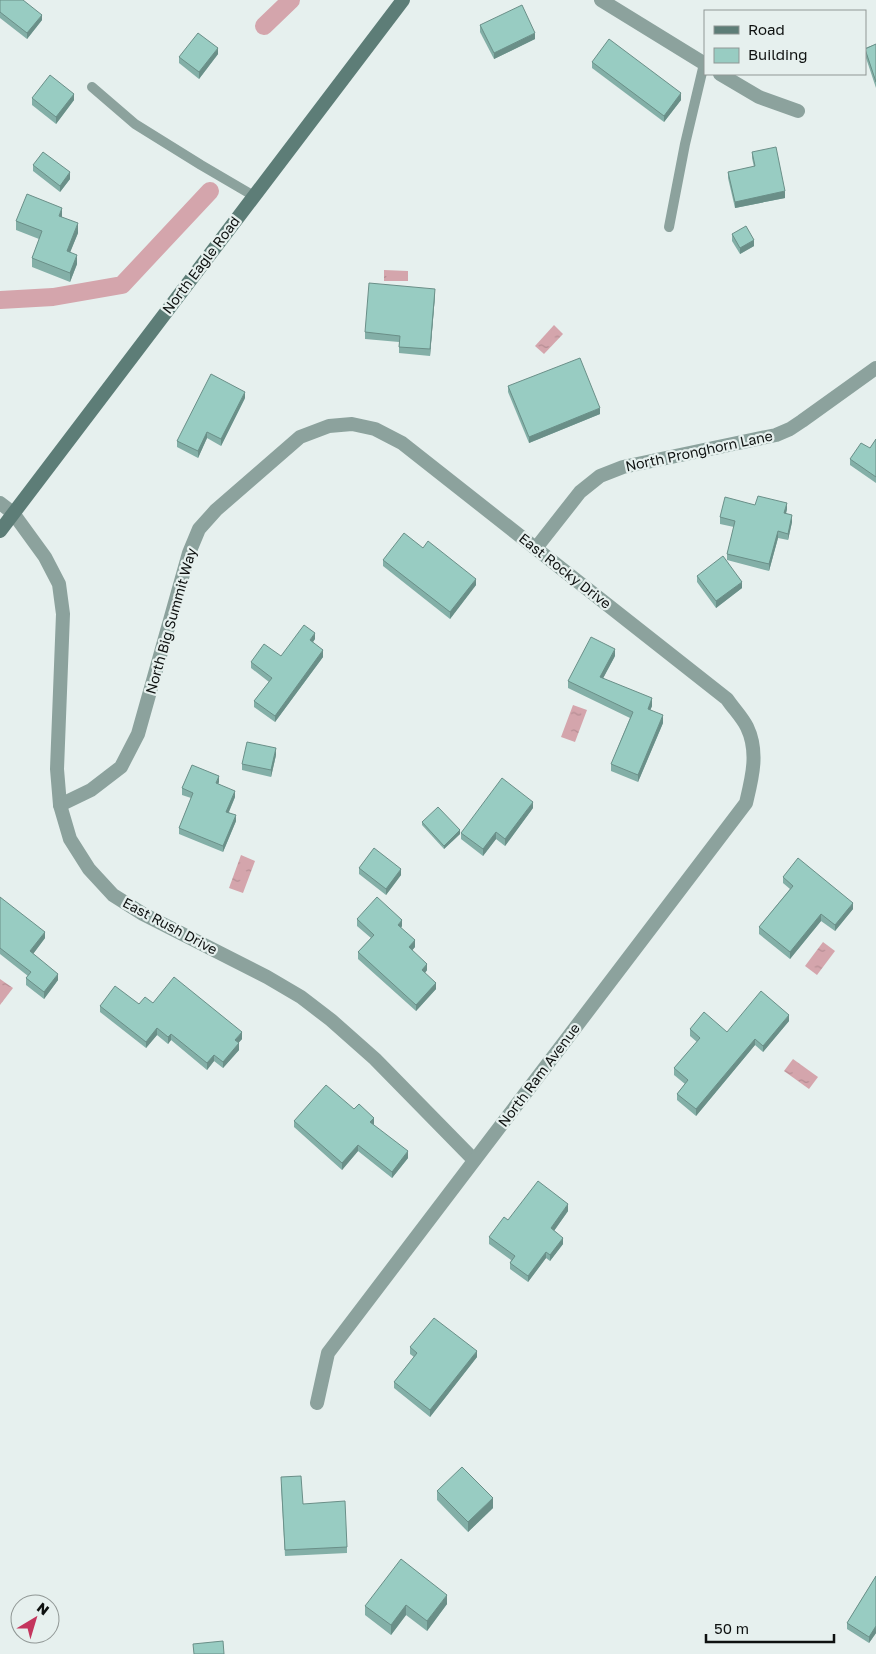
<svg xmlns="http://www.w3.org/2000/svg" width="876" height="1654" viewBox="0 0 876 1654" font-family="'Golos Text',sans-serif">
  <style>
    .water { fill: url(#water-ripples) }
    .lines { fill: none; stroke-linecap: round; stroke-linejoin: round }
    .canal { stroke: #d4a5ac; stroke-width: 18 }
    .service { stroke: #8ca29d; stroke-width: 10 }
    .minor { stroke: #8ca29d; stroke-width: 14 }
    .secondary { stroke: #5d7d77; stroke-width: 14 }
    .wall { fill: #83afa7 }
    .shaded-wall { fill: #6a8f88 }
    .building { fill: #98ccc2; stroke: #6a8f88 }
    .labels { text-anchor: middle; stroke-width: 4.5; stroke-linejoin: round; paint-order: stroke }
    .street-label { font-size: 14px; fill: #0e1110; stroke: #e6f0ee }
  </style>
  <defs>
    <pattern id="water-ripples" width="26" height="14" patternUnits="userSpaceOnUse" patternTransform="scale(1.25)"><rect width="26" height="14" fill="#d4a5ac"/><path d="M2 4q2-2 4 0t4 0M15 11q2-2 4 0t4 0" fill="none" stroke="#b58d93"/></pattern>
  </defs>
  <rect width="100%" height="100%" fill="#e6f0ee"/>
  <g class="water">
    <path d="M384,270L408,271V281H384Z"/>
    <path d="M554,325L563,334L544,354L535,346Z"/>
    <path d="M573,705L587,710L575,742L561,737Z"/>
    <path d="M241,855L255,861L243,893L229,888Z"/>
    <path d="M823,942L835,951L817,975L805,966Z"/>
    <path d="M0,979L13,988L0,1005Z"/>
    <path d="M793,1059L818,1077L809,1089L784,1071Z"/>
  </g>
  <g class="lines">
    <g class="canal">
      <path d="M264,26L291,0"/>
      <path d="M0,300L53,297L122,285L210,191"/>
    </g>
    <g class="service">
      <path d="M92,87L135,124L201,165L254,196"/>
      <path d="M669,227L685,144L704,64"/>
    </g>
    <g class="minor">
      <path d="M601,0L705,64"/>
      <path d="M720,74L759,97L798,111"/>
      <path d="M0,503L13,513L45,557L59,584L63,614L57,769L60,805L70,839L89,869L113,895L143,914L267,977L301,997L331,1020L375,1059L474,1160"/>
      <path d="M536,548L580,492L600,476L623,467L776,435L790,429L802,421L876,368"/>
      <path d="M60,805L91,790L121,767L138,734L189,553L199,529L216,510L300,437L329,426L352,424L375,429L402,443L727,699C733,708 742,717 747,727C759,752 752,778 746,803L328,1353L317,1403"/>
    </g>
    <path class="secondary" d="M0,531L403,0"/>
  </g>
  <g class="wall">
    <path d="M0,0L42,20L27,39L0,18Z"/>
    <path d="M480,25L535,39L494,59L480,32Z"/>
    <path d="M876,44V88L865,55V48Z"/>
    <path d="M218,54L199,79L179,63V57Z"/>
    <path d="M592,62L681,100L664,122L592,68Z"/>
    <path d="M32,98L74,100L56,124L32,105Z"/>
    <path d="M752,152L785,198L735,208L728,178V172L754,167L752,158Z"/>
    <path d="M33,165L70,179L60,192L33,171Z"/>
    <path d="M62,217L78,233L70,252L77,264L70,282L32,267V258L39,239L16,230V221Z"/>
    <path d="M732,234L754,246L740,254L732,241Z"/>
    <path d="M435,295L430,356L399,353V342L365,339V332Z"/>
    <path d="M508,386L600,414L529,443L508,392Z"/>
    <path d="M245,398L221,446L207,438L198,458L177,447V441Z"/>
    <path d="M876,439V483L850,465V459L870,448Z"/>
    <path d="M755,505L787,509L786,514L792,522L788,540L778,538L769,571L727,560V554L734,527L720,524V517Z"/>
    <path d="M383,560L476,585L450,619L383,566Z"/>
    <path d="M697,576L742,588L716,608L697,582Z"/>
    <path d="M315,639L313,642L323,657L275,722L254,707V701L269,682L251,668V662L281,656Z"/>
    <path d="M615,656L603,678L652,706L650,710L663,723L638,782L611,771V764L630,718L568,688V681Z"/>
    <path d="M276,755L271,777L242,770V764Z"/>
    <path d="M219,782L218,784L235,797L229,812L236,821L223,852L179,834V828L191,798L182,795V788Z"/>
    <path d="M533,808L505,846L496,839L483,856L461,839V833Z"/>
    <path d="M422,822L460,834L444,849L422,825Z"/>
    <path d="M359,868L401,875L386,895L359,874Z"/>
    <path d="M783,877L853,909L835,931L821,921L790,959L759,934V927L790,889L783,883Z"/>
    <path d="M0,897L45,938L33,954L58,980L44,999L26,985V978L28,976L0,954Z"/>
    <path d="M357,919L402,926L401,928L415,947L412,950L427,970L425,973L436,989L416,1011L358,959V952L371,938L357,926Z"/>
    <path d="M153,1003L242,1039L238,1043L239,1050L223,1068L214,1061L207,1070L171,1040L168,1044L157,1035L146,1048L100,1012V1006Z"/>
    <path d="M789,1021L763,1052L755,1045L696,1116L677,1100V1094L685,1084L674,1075V1068L697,1042L690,1036V1029L727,1032Z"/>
    <path d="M354,1109L374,1124V1125L408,1158L392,1178L358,1151L342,1170L294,1127V1121Z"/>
    <path d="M568,1211L554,1231L563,1244L550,1261L546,1258L528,1282L510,1269V1263L511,1260L489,1244V1237L508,1220Z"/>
    <path d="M410,1347L477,1357L430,1417L394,1388V1382L414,1357L410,1354Z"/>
    <path d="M281,1484L303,1504L347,1547V1553L285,1556Z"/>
    <path d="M437,1491L493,1508L468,1532L437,1500Z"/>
    <path d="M876,1576V1633L869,1643L847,1629V1623Z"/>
    <path d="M447,1604L427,1631L406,1615L391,1635L365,1615V1606Z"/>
  </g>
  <g class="shaded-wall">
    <path d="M42,15V20L27,39V33Z"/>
    <path d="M535,33V39L494,59V53Z"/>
    <path d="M218,48V54L199,79V72Z"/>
    <path d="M681,93V100L664,122V116Z"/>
    <path d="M74,94V100L56,124V117Z"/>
    <path d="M70,172V179L60,192V186Z"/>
    <path d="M785,191V198L735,208V202Z"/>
    <path d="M62,208V217L59,226V216Z"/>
    <path d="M78,223V233L67,260V251Z"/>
    <path d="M754,240V246L740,254V248Z"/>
    <path d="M77,255V264L70,282V273Z"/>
    <path d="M435,289V295L430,356V349Z"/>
    <path d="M245,392V398L221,446V439Z"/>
    <path d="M600,408V414L529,443V437Z"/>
    <path d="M207,432V438L198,458V451Z"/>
    <path d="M787,503V509L784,520V513Z"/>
    <path d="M792,515V522L788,540V534Z"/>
    <path d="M778,531V538L769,571V564Z"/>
    <path d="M476,579V585L450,619V612Z"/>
    <path d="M742,582V588L716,608V601Z"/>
    <path d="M315,633V639L310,646V640Z"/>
    <path d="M615,649V656L600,684V677Z"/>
    <path d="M323,650V657L275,722V716Z"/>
    <path d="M652,698V706L648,716V709Z"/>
    <path d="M663,715V723L638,782V775Z"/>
    <path d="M276,748V755L271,777V770Z"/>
    <path d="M219,776V782L216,789V783Z"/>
    <path d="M235,791V797L226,818V812Z"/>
    <path d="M533,802V808L505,846V839Z"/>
    <path d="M236,815V821L223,852V846Z"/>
    <path d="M460,830V834L444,849V846Z"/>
    <path d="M496,832V839L483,856V849Z"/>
    <path d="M401,869V875L386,895V889Z"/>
    <path d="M853,903V909L835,931V925Z"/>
    <path d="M821,914V921L790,959V952Z"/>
    <path d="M402,920V926L398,931V925Z"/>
    <path d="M45,932V938L30,958V951Z"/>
    <path d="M415,940V947L409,954V947Z"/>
    <path d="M427,964V970L422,977V970Z"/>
    <path d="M58,974V980L44,999V992Z"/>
    <path d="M436,983V989L416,1011V1005Z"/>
    <path d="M789,1015V1021L763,1052V1046Z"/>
    <path d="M157,1028V1035L146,1048V1042Z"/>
    <path d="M242,1032V1039L235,1047V1040Z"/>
    <path d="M171,1034V1040L168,1044V1037Z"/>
    <path d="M755,1039V1045L696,1116V1109Z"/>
    <path d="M239,1043V1050L223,1068V1062Z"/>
    <path d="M214,1055V1061L207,1070V1063Z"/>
    <path d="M374,1118V1124L370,1128V1122Z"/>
    <path d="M358,1145V1151L342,1170V1163Z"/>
    <path d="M408,1151V1158L392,1178V1172Z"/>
    <path d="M568,1204V1211L551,1235V1228Z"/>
    <path d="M563,1238V1244L550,1261V1255Z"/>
    <path d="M546,1252V1258L528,1282V1276Z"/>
    <path d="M477,1351V1357L430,1417V1410Z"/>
    <path d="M493,1498V1508L468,1532V1522Z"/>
    <path d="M447,1595V1604L427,1631V1621Z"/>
    <path d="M406,1605V1615L391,1635V1625Z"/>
    <path d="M876,1626V1633L869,1643V1637Z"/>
  </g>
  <g class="building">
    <path d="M0,0H23L42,15L27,33L0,12Z"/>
    <path d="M522,5L535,33L494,53L480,25Z"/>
    <path d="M198,33L218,48L199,72L179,57Z"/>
    <path d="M609,39L681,93L664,116L592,62Z"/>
    <path d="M876,44V82L865,49Z"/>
    <path d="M50,75L74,94L56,117L32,98Z"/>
    <path d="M776,147L785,191L735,202L728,172L755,166L752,152Z"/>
    <path d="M43,152L70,172L60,186L33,165Z"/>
    <path d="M27,194L62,208L59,216L78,223L67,251L77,255L70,273L32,258L42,231L16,221Z"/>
    <path d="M746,226L754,240L740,248L732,234Z"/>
    <path d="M369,283L435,289L430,349L399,347L400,336L365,332Z"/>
    <path d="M580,358L600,408L529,437L508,386Z"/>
    <path d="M211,374L245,392L221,439L207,432L198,451L177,441Z"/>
    <path d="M876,439V477L850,459L861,443L870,448Z"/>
    <path d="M758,496L787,503L784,513L792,515L788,534L778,531L769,564L727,554L735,521L720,517L725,497L755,505Z"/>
    <path d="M404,533L423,548L428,541L476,579L450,612L383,560Z"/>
    <path d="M723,556L742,582L716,601L697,576Z"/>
    <path d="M304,625L315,633L310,640L323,650L275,716L254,701L272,678L251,662L264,644L281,656Z"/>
    <path d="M591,637L615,649L600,677L652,698L648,709L663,715L638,775L611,764L633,712L568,681Z"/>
    <path d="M247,742L276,748L271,770L242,764Z"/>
    <path d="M192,765L219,776L216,783L235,791L226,812L236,815L223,846L179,828L193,793L182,788Z"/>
    <path d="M502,778L533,802L505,839L496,832L483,849L461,833Z"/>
    <path d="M438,807L460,830L444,846L422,822Z"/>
    <path d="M374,848L401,869L386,889L359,868Z"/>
    <path d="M798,858L853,903L835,925L821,914L790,952L759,927L793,886L783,877Z"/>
    <path d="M0,897L45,932L30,951L58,974L44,992L26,978L31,972L0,948Z"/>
    <path d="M377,897L402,920L398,925L415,940L409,947L427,964L422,970L436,983L416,1005L358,952L374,935L357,919Z"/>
    <path d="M174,977L242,1032L235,1040L239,1043L223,1062L214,1055L207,1063L171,1034L168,1037L157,1028L146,1042L100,1006L115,986L139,1004L145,997L153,1003Z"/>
    <path d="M761,991L789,1015L763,1046L755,1039L696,1109L677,1094L688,1080L674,1068L700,1038L690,1029L704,1012L727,1032Z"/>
    <path d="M326,1085L354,1109L359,1104L374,1118L370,1122L408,1151L392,1172L358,1145L342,1163L294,1121Z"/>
    <path d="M538,1181L568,1204L551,1228L563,1238L550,1255L546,1252L528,1276L510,1263L515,1256L489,1237L504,1217L508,1220Z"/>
    <path d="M434,1318L477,1351L430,1410L394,1382L417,1353L410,1347Z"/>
    <path d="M462,1467L493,1498L468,1522L437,1491Z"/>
    <path d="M301,1476L303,1504L345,1501L347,1547L285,1550L281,1477Z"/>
    <path d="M401,1559L447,1595L427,1621L406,1605L391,1625L365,1606Z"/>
    <path d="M876,1576V1626L869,1637L847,1623Z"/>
    <path d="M223,1641L224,1654H194L193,1644Z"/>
  </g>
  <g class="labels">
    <g class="street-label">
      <text transform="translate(201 265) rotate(-53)" y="5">North Eagle Road</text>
      <text transform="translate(699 451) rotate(-12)" y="5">North Pronghorn Lane</text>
      <text transform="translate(565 571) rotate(38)" y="5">East Rocky Drive</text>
      <text transform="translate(171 621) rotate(-74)" y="5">North Big Summit Way</text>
      <text transform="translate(170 926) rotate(28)" y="5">East Rush Drive</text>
      <text transform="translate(539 1075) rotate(-53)" y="5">North Ram Avenue</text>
    </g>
  </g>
  <rect x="704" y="10" width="162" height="65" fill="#e6f0ee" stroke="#909795"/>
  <rect x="714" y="26" width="25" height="8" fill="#5d7d77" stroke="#909795"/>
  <text x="748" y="35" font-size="15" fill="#0e1110">Road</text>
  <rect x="714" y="48" width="25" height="15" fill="#98ccc2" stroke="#909795"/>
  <text x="748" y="60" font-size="15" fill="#0e1110">Building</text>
  <g transform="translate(35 1619) rotate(38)"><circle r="24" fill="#e6f0ee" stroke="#909795"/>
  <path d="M0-4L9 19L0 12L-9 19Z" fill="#c4355d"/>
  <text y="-8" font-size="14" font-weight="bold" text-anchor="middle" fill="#0e1110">N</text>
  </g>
  <path d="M706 1634v8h128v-8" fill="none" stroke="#0e1110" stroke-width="2.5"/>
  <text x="714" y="1634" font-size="15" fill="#0e1110" stroke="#e6f0ee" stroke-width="4" paint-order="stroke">50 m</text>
</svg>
